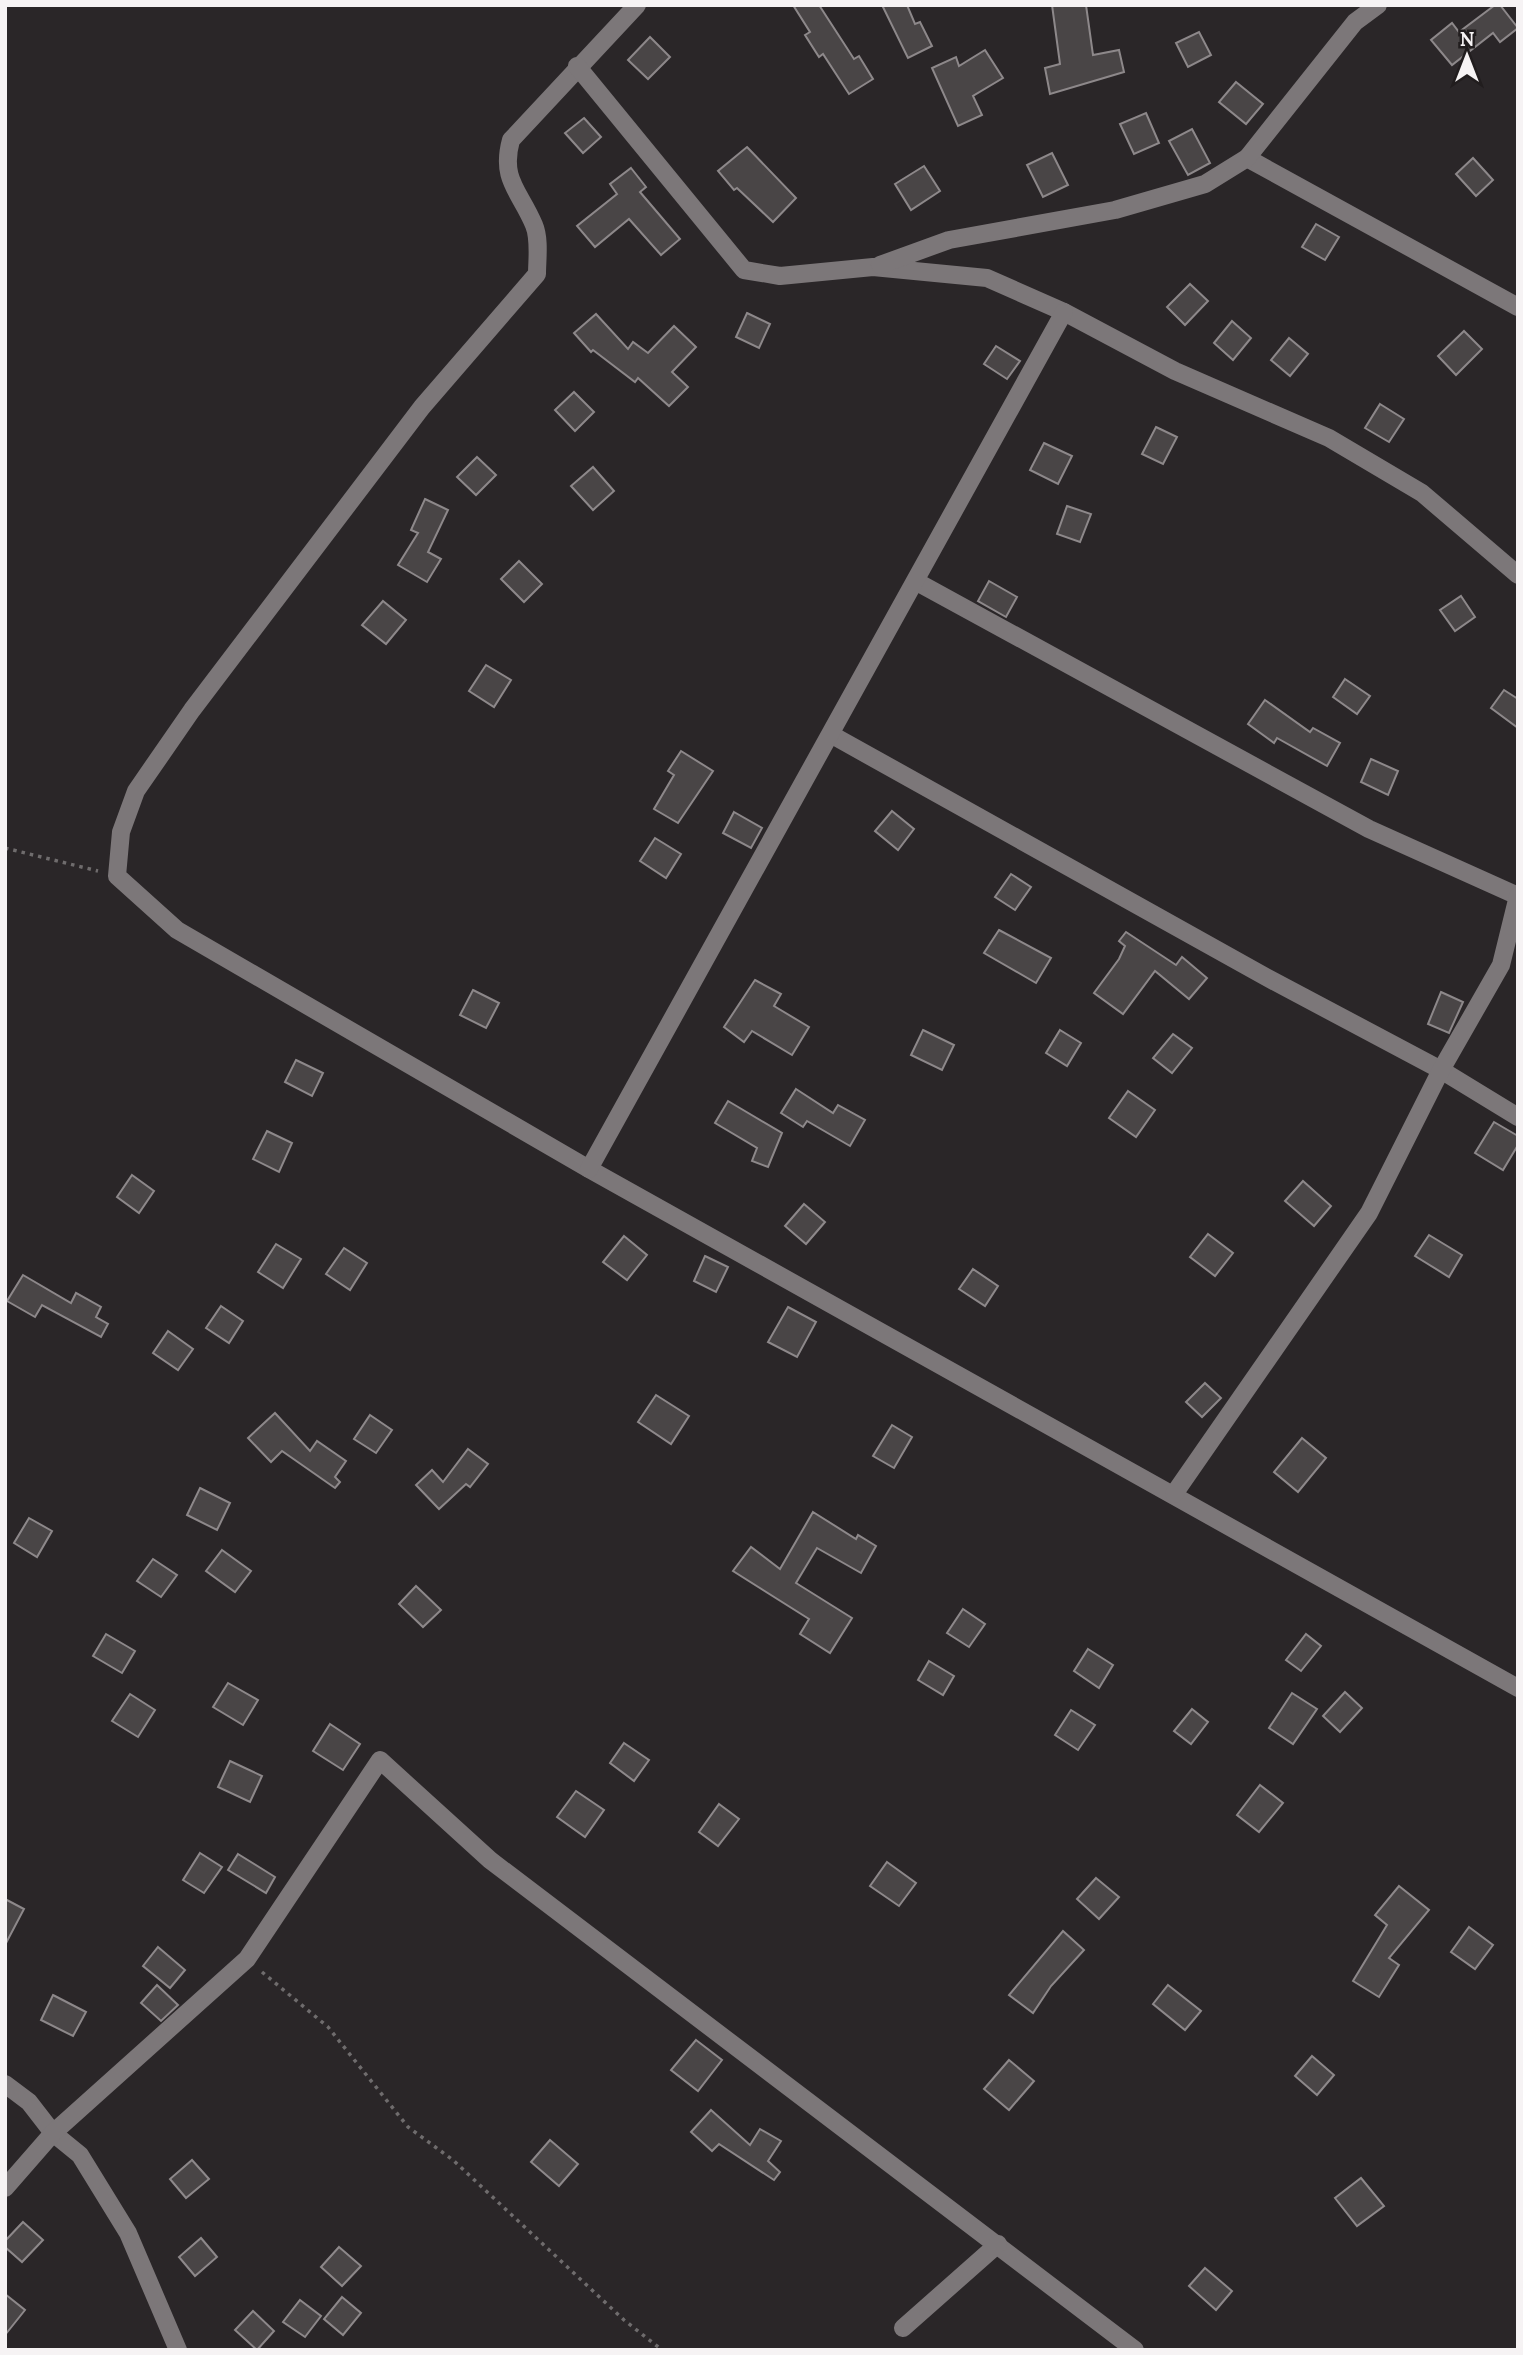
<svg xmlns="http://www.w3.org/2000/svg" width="1523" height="2355" viewBox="0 0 1523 2355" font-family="Lora,serif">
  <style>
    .building { fill: #494546; stroke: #8d888a; stroke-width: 2 }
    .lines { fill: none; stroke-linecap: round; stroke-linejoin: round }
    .path { stroke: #6f6c6d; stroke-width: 3.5; stroke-dasharray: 3.5 5; stroke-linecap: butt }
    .minor { stroke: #7c7779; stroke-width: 18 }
  </style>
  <rect width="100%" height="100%" fill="#2a2628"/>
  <g class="building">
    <path d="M793,5H819L854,59L859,56L873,79L849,94L823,54L819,57L805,35L810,32Z"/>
    <path d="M882,5H907L915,24L920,22L932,46L908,58Z"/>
    <path d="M1052,5H1086L1093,55L1119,50L1124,72L1050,94L1045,68L1060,64Z"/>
    <path d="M1495,5H1500L1518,28L1500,42L1493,33L1452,65L1431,40L1452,23L1459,32Z"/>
    <path d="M1199,32L1211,55L1188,67L1176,43Z"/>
    <path d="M650,37L670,57L648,79L628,60Z"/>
    <path d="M985,50L1003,78L973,96L982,115L958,126L932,68L956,57L959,66Z"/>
    <path d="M1236,82L1263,104L1246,124L1219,102Z"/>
    <path d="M1146,113L1159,143L1134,154L1120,124Z"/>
    <path d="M584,118L601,137L583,153L565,133Z"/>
    <path d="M1192,129L1210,163L1188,175L1169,141Z"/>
    <path d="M747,147L796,198L773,222L737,188L734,190L718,171Z"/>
    <path d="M1052,153L1068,185L1043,197L1027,165Z"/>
    <path d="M1473,158L1493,180L1476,196L1456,174Z"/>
    <path d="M924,166L940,191L911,210L895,184Z"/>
    <path d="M631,168L646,187L640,192L680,239L661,255L629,219L595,247L577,226L617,194L610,184Z"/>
    <path d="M1316,224L1339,237L1325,260L1302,247Z"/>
    <path d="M1190,284L1208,301L1185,325L1167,307Z"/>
    <path d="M747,313L770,324L759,348L736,337Z"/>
    <path d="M596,314L628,349L633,342L648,353L674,326L696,347L672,372L688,387L669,406L638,378L635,382L593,350L591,352L574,333Z"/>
    <path d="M1232,321L1251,338L1233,360L1214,343Z"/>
    <path d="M1464,331L1482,349L1456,375L1438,356Z"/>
    <path d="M1289,338L1308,354L1290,376L1271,360Z"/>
    <path d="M996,346L1020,361L1007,379L984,364Z"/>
    <path d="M574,392L594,412L575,431L555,410Z"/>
    <path d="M1380,404L1404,419L1389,442L1365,428Z"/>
    <path d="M1156,427L1177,437L1163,464L1142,454Z"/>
    <path d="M1044,443L1072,456L1058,484L1030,470Z"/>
    <path d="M477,457L496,475L476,495L457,477Z"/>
    <path d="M593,467L614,491L593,510L571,486Z"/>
    <path d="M425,499L448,510L428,552L441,559L427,582L398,565L418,533L411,530Z"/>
    <path d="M1067,506L1091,514L1080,542L1057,534Z"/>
    <path d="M519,561L542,584L524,602L501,579Z"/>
    <path d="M989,581L1017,597L1006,617L978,601Z"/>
    <path d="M1461,596L1475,617L1455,631L1440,610Z"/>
    <path d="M383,601L406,620L386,644L362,625Z"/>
    <path d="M486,665L511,680L494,707L469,691Z"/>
    <path d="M1345,679L1370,696L1357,714L1333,697Z"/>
    <path d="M1504,690L1518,699V728L1491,708Z"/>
    <path d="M1265,700L1310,732L1313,728L1340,743L1327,766L1277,738L1274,743L1248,724Z"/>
    <path d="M681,751L713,771L678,823L654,809L674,775L668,771Z"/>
    <path d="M1371,759L1398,771L1388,795L1361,782Z"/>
    <path d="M892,811L914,829L898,850L875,831Z"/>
    <path d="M734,812L762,828L751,848L723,833Z"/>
    <path d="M655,838L681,854L666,878L640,861Z"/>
    <path d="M1011,874L1031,887L1015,910L995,897Z"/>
    <path d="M999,930L1051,958L1036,983L984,953Z"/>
    <path d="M1126,932L1176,965L1182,957L1207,978L1189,999L1155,971L1123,1014L1094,993L1119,959L1125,946L1119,941Z"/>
    <path d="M755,980L781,994L774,1006L809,1027L792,1055L752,1031L744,1042L724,1027Z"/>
    <path d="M473,990L499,1003L486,1028L460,1015Z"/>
    <path d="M1441,992L1463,1002L1449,1033L1428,1024Z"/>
    <path d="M923,1030L954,1045L942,1070L911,1055Z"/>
    <path d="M1060,1030L1081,1043L1067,1066L1046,1053Z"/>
    <path d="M1173,1034L1192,1048L1172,1073L1153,1058Z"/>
    <path d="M296,1060L323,1073L312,1096L285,1082Z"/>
    <path d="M796,1089L833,1113L838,1105L865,1120L850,1146L807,1121L803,1127L781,1113Z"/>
    <path d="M1128,1091L1155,1110L1136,1137L1109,1118Z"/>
    <path d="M728,1101L782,1133L768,1167L752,1161L757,1148L715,1123Z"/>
    <path d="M1494,1122L1518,1136V1145L1503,1170L1475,1153Z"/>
    <path d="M267,1131L292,1143L279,1172L253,1159Z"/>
    <path d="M132,1175L154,1191L139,1213L117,1197Z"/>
    <path d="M1303,1181L1331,1206L1314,1226L1285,1201Z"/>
    <path d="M804,1204L825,1222L806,1244L785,1226Z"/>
    <path d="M1208,1234L1233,1253L1215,1276L1190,1257Z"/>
    <path d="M1429,1235L1462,1255L1449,1277L1415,1256Z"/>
    <path d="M624,1236L647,1255L627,1280L603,1262Z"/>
    <path d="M276,1244L301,1259L283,1288L258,1272Z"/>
    <path d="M344,1248L367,1263L350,1290L326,1274Z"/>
    <path d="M705,1256L728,1267L716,1292L694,1281Z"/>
    <path d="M973,1269L998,1286L985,1306L959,1289Z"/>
    <path d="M23,1275L71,1303L76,1293L101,1307L96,1317L108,1324L101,1337L42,1305L35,1317L7,1301Z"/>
    <path d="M221,1306L243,1321L229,1343L206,1328Z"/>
    <path d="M788,1307L816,1322L797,1357L768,1342Z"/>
    <path d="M168,1331L193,1349L178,1370L153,1353Z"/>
    <path d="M1205,1383L1221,1398L1202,1417L1186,1402Z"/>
    <path d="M656,1395L689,1416L671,1444L638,1422Z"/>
    <path d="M275,1413L310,1451L317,1441L346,1461L335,1477L340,1482L335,1488L282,1451L271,1462L248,1438Z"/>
    <path d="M370,1415L392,1430L376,1453L354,1439Z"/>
    <path d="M892,1425L912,1437L894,1468L873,1456Z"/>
    <path d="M1302,1438L1326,1458L1298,1492L1274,1472Z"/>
    <path d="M468,1449L488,1464L470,1487L466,1484L439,1509L416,1485L432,1470L443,1482Z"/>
    <path d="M200,1488L230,1503L217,1530L187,1515Z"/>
    <path d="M813,1512L856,1539L858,1535L876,1546L861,1573L817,1548L796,1583L852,1618L830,1653L800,1634L809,1619L733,1571L751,1547L780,1569Z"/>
    <path d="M29,1518L52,1531L37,1557L14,1543Z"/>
    <path d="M222,1550L251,1571L235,1592L206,1571Z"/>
    <path d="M153,1559L177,1575L161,1597L137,1581Z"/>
    <path d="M416,1586L441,1610L423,1627L399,1604Z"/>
    <path d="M963,1609L985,1624L969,1647L947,1633Z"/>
    <path d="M106,1634L135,1651L122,1673L93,1656Z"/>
    <path d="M1306,1634L1321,1646L1301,1671L1286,1660Z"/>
    <path d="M1088,1649L1113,1665L1099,1688L1074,1671Z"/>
    <path d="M929,1661L954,1676L943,1695L918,1680Z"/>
    <path d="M228,1683L258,1700L243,1725L213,1707Z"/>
    <path d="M1345,1692L1362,1708L1340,1732L1323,1716Z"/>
    <path d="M1292,1693L1317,1709L1293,1744L1269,1728Z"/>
    <path d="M130,1694L155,1710L138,1737L112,1721Z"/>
    <path d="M1192,1709L1208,1722L1191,1744L1174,1731Z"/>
    <path d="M1071,1710L1095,1725L1078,1750L1055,1735Z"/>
    <path d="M330,1724L360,1744L343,1770L313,1751Z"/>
    <path d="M624,1743L649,1760L634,1781L610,1763Z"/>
    <path d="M230,1761L262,1776L250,1802L218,1787Z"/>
    <path d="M1260,1785L1283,1803L1259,1832L1237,1815Z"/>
    <path d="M576,1791L604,1810L585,1837L557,1817Z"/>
    <path d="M719,1804L739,1819L718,1846L699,1832Z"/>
    <path d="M200,1853L222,1867L204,1893L183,1880Z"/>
    <path d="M238,1854L275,1877L266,1893L228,1870Z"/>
    <path d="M887,1862L916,1883L899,1906L870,1886Z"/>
    <path d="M1096,1878L1119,1897L1099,1919L1077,1899Z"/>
    <path d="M1399,1886L1429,1910L1389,1958L1399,1965L1379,1997L1353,1981L1387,1925L1375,1915Z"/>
    <path d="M5,1899L24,1909L5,1945Z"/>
    <path d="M1469,1927L1493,1945L1475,1969L1451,1952Z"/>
    <path d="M1063,1931L1084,1950L1051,1986L1033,2013L1009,1995Z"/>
    <path d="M158,1947L185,1970L170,1988L143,1966Z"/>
    <path d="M157,1985L178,2005L161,2021L141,2003Z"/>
    <path d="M1168,1985L1201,2011L1185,2030L1153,2004Z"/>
    <path d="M53,1995L86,2012L73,2036L41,2020Z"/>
    <path d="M696,2040L722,2060L698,2091L671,2070Z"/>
    <path d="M1312,2056L1334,2075L1317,2095L1295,2076Z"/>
    <path d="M1009,2060L1034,2081L1009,2110L984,2089Z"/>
    <path d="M711,2110L750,2145L760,2129L781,2141L768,2161L780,2172L774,2180L719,2144L712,2151L691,2132Z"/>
    <path d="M550,2140L578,2164L559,2186L531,2162Z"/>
    <path d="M192,2160L209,2179L186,2198L170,2179Z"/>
    <path d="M1361,2178L1384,2206L1357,2226L1335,2198Z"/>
    <path d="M23,2222L43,2240L22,2262L5,2247V2241Z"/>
    <path d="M201,2238L217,2257L195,2276L179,2257Z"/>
    <path d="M339,2247L361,2266L342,2286L321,2267Z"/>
    <path d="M1205,2268L1232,2291L1216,2310L1189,2286Z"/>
    <path d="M5,2294L25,2310L5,2335Z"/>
    <path d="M342,2297L361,2313L343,2335L324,2319Z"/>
    <path d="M300,2300L321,2316L305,2337L283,2322Z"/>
    <path d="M253,2311L274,2331L257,2350L235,2330Z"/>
  </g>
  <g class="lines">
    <g class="path">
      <path d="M5,848L98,871"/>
      <path d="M262,1972L328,2027L408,2127L453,2160L624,2320L662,2350"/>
    </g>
    <g class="minor">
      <path d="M637,5L511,140C500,180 520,191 534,225C540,239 537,260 537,274L422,407L192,710L136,791L121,832L117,876L177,930L589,1169L1518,1688"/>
      <path d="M577,66L744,270L780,276L873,267L987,278L1064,312L1175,371L1329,438L1422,493L1518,575"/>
      <path d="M1247,158L1518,307"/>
      <path d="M880,265L949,240L1115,210L1205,184L1247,158L1355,22L1378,5"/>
      <path d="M917,582L1369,829L1518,896"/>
      <path d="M832,735L1266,977L1441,1070L1518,1117"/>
      <path d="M589,1169L1064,312"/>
      <path d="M1174,1494L1369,1213L1441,1070L1501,965L1518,896"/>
      <path d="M5,2084L29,2102L53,2133L80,2155L128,2233L178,2350"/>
      <path d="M5,2188L53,2133L247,1959L380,1760L490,1860L1135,2350"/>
      <path d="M903,2328L998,2244"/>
    </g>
  </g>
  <rect width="1523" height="2355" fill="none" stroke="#f6f3f4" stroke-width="14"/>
  <g transform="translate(1467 56)" stroke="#211d1e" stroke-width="5" paint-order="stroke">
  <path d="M0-5L12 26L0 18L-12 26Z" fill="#f6f3f4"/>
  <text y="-10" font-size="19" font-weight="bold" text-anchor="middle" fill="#f6f3f4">N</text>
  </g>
</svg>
